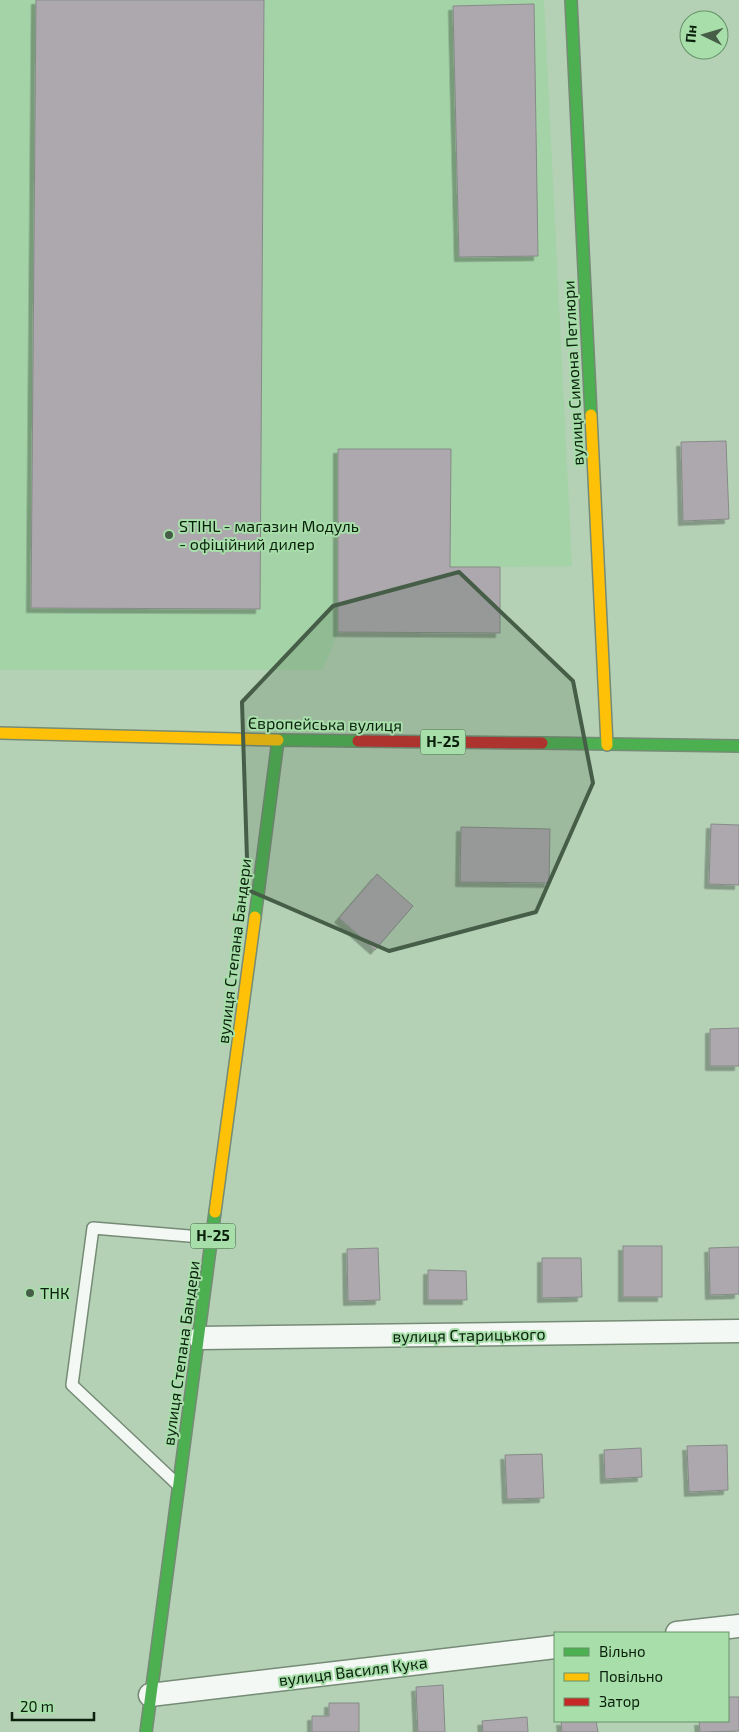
<svg xmlns="http://www.w3.org/2000/svg" width="739" height="1732" viewBox="0 0 739 1732" font-family="'Exo 2',sans-serif">
  <style>
    .built { fill: #a4d3a7 }
    .building { fill: #aca8ad; stroke: #868b87; filter: url(#shadow) }
    .lines { fill: none; stroke-linecap: round; stroke-linejoin: round }
    .lane-casing { stroke: #758b76; stroke-width: 14 }
    .street-casing { stroke: #758b76; stroke-width: 25 }
    .fast-casing { stroke: #758b76; stroke-width: 14 }
    .slow-casing { stroke: #758b76; stroke-width: 14 }
    .jam-casing { stroke: #758b76; stroke-width: 14 }
    .lane { stroke: #f4f8f4; stroke-width: 11 }
    .street { stroke: #f4f8f4; stroke-width: 22 }
    .fast { stroke: #4caf50; stroke-width: 11 }
    .slow { stroke: #ffc107; stroke-width: 11 }
    .jam { stroke: #c62828; stroke-width: 11 }
    .marked { fill: #465e47; fill-opacity: 0.2; stroke: #465e47; stroke-width: 4; stroke-linejoin: round }
    .poi-dot { fill: #465e47; stroke: #a7dea9; stroke-width: 2 }
    .labels { text-anchor: middle; stroke-width: 4; stroke-linejoin: round; paint-order: stroke }
    .shield { fill: #a7dea9; stroke: #39593b; stroke-width: 1 }
    .shield-label { font-size: 15px; font-weight: bold; fill: #0a200c }
    .street-label { font-size: 16px; fill: #0a200c; stroke: #a7dea9 }
    .poi-label { font-size: 16px; fill: #0a200c; stroke: #a7dea9; text-anchor: start }
  </style>
  <defs>
    <filter id="shadow"><feDropShadow dx="-4.5" dy="4.5" stdDeviation="0" flood-color="#0004"/></filter>
  </defs>
  <rect width="100%" height="100%" fill="#b4d1b5"/>
  <path class="built" d="M0,0H544L572,566L500,567V633L338,632L323,670H0Z"/>
  <g class="building">
    <path d="M36,0H264L260,609L31,608Z"/>
    <path d="M534,4L538,256L459,257L453,6Z"/>
    <path d="M726,441L729,519L683,521L681,442Z"/>
    <path d="M338,449H451L450,567H500V633L338,632Z"/>
    <path d="M711,824L739,825V885L709,884Z"/>
    <path d="M461,827L550,829L549,883L460,882Z"/>
    <path d="M377,874L413,906L375,950L339,918Z"/>
    <path d="M739,1028V1066H710V1029Z"/>
    <rect x="623" y="1246" width="39" height="51"/>
    <path d="M739,1247V1294L710,1295L709,1248Z"/>
    <path d="M378,1248L380,1300L348,1301L347,1249Z"/>
    <path d="M542,1258H581L582,1297L542,1298Z"/>
    <path d="M428,1270L466,1271L467,1300H428Z"/>
    <path d="M727,1445L728,1490L689,1492L687,1446Z"/>
    <path d="M641,1448L642,1477L605,1479L604,1450Z"/>
    <path d="M542,1454L544,1498L507,1499L505,1455Z"/>
    <path d="M443,1685L445,1732H418L416,1687Z"/>
    <path d="M728,1697H739V1731L700,1732L699,1721H728Z"/>
    <path d="M329,1703H359V1732H312V1716H329Z"/>
    <path d="M527,1717L528,1732H483L482,1721Z"/>
    <path d="M561,1721H596L598,1732H562Z"/>
  </g>
  <g class="lines">
    <defs>
      <path id="lane" d="M178,1485L72,1385L93,1228L213,1238"/>
      <g id="street">
        <path d="M200,1338L739,1331"/>
        <path d="M677,1633L739,1626"/>
        <path d="M150,1695L555,1647"/>
      </g>
      <g id="fast">
        <path d="M571,0L591,415"/>
        <path d="M542,743L739,746"/>
        <path d="M255,917L278,740L358,741"/>
        <path d="M146,1732L215,1212"/>
      </g>
      <g id="slow">
        <path d="M591,415L607,745"/>
        <path d="M0,733L278,740"/>
        <path d="M215,1212L255,917"/>
      </g>
      <path id="jam" d="M358,741L542,743"/>
    </defs>
    <use href="#lane" class="lane-casing"/>
    <use href="#street" class="street-casing"/>
    <use href="#fast" class="fast-casing"/>
    <use href="#slow" class="slow-casing"/>
    <use href="#jam" class="jam-casing"/>
    <use href="#lane" class="lane"/>
    <use href="#street" class="street"/>
    <use href="#fast" class="fast"/>
    <use href="#slow" class="slow"/>
    <use href="#jam" class="jam"/>
  </g>
  <path class="marked" d="M459,572L573,681L593,783L536,912L389,951L248,890L242,702L333,606Z"/>
  <g class="poi-dot">
    <circle cx="169" cy="535" r="5"/>
    <circle cx="30" cy="1293" r="5"/>
  </g>
  <g class="labels">
    <g class="shield">
      <rect x="420.5" y="729.5" width="45" height="25" rx="4"/>
      <rect x="190.5" y="1223.5" width="45" height="25" rx="4"/>
    </g>
    <g class="shield-label">
      <text x="443" y="747">Н-25</text>
      <text x="213" y="1241">Н-25</text>
    </g>
    <g class="street-label">
      <text transform="translate(573 373) rotate(-93)" y="6">вулиця Симона Петлюри</text>
      <text transform="translate(325 724) rotate(1)" y="6">Європейська вулиця</text>
      <text transform="translate(234 951) rotate(-83)" y="6">вулиця Степана Бандери</text>
      <text transform="translate(469 1335) rotate(-1)" y="6">вулиця Старицького</text>
      <text transform="translate(181 1353) rotate(-82)" y="6">вулиця Степана Бандери</text>
      <text transform="translate(353 1671) rotate(-7)" y="6">вулиця Василя Кука</text>
    </g>
    <g class="poi-label">
      <text x="179" y="532">STIHL - магазин Модуль<tspan x="179" dy="18">- офіційний дилер</tspan></text>
      <text x="40" y="1299">ТНК</text>
    </g>
  </g>
  <rect x="554" y="1632" width="175" height="90" fill="#a7dea9" stroke="#68926a"/>
  <rect x="564" y="1648" width="25" height="8" fill="#4caf50" stroke="#68926a"/>
  <text x="599" y="1657" font-size="15" fill="#0a200c">Вільно</text>
  <rect x="564" y="1673" width="25" height="8" fill="#ffc107" stroke="#68926a"/>
  <text x="599" y="1682" font-size="15" fill="#0a200c">Повільно</text>
  <rect x="564" y="1698" width="25" height="8" fill="#c62828" stroke="#68926a"/>
  <text x="599" y="1707" font-size="15" fill="#0a200c">Затор</text>
  <g transform="translate(704 35) rotate(275)"><circle r="24" fill="#a7dea9" stroke="#68926a"/>
  <path d="M0-4L9 19L0 12L-9 19Z" fill="#465e47"/>
  <text y="-8" font-size="14" font-weight="bold" text-anchor="middle" fill="#0a200c">Пн</text>
  </g>
  <path d="M12 1712v8h82v-8" fill="none" stroke="#0a200c" stroke-width="2.5"/>
  <text x="20" y="1712" font-size="15" fill="#0a200c" stroke="#a7dea9" stroke-width="4" paint-order="stroke">20 m</text>
</svg>
